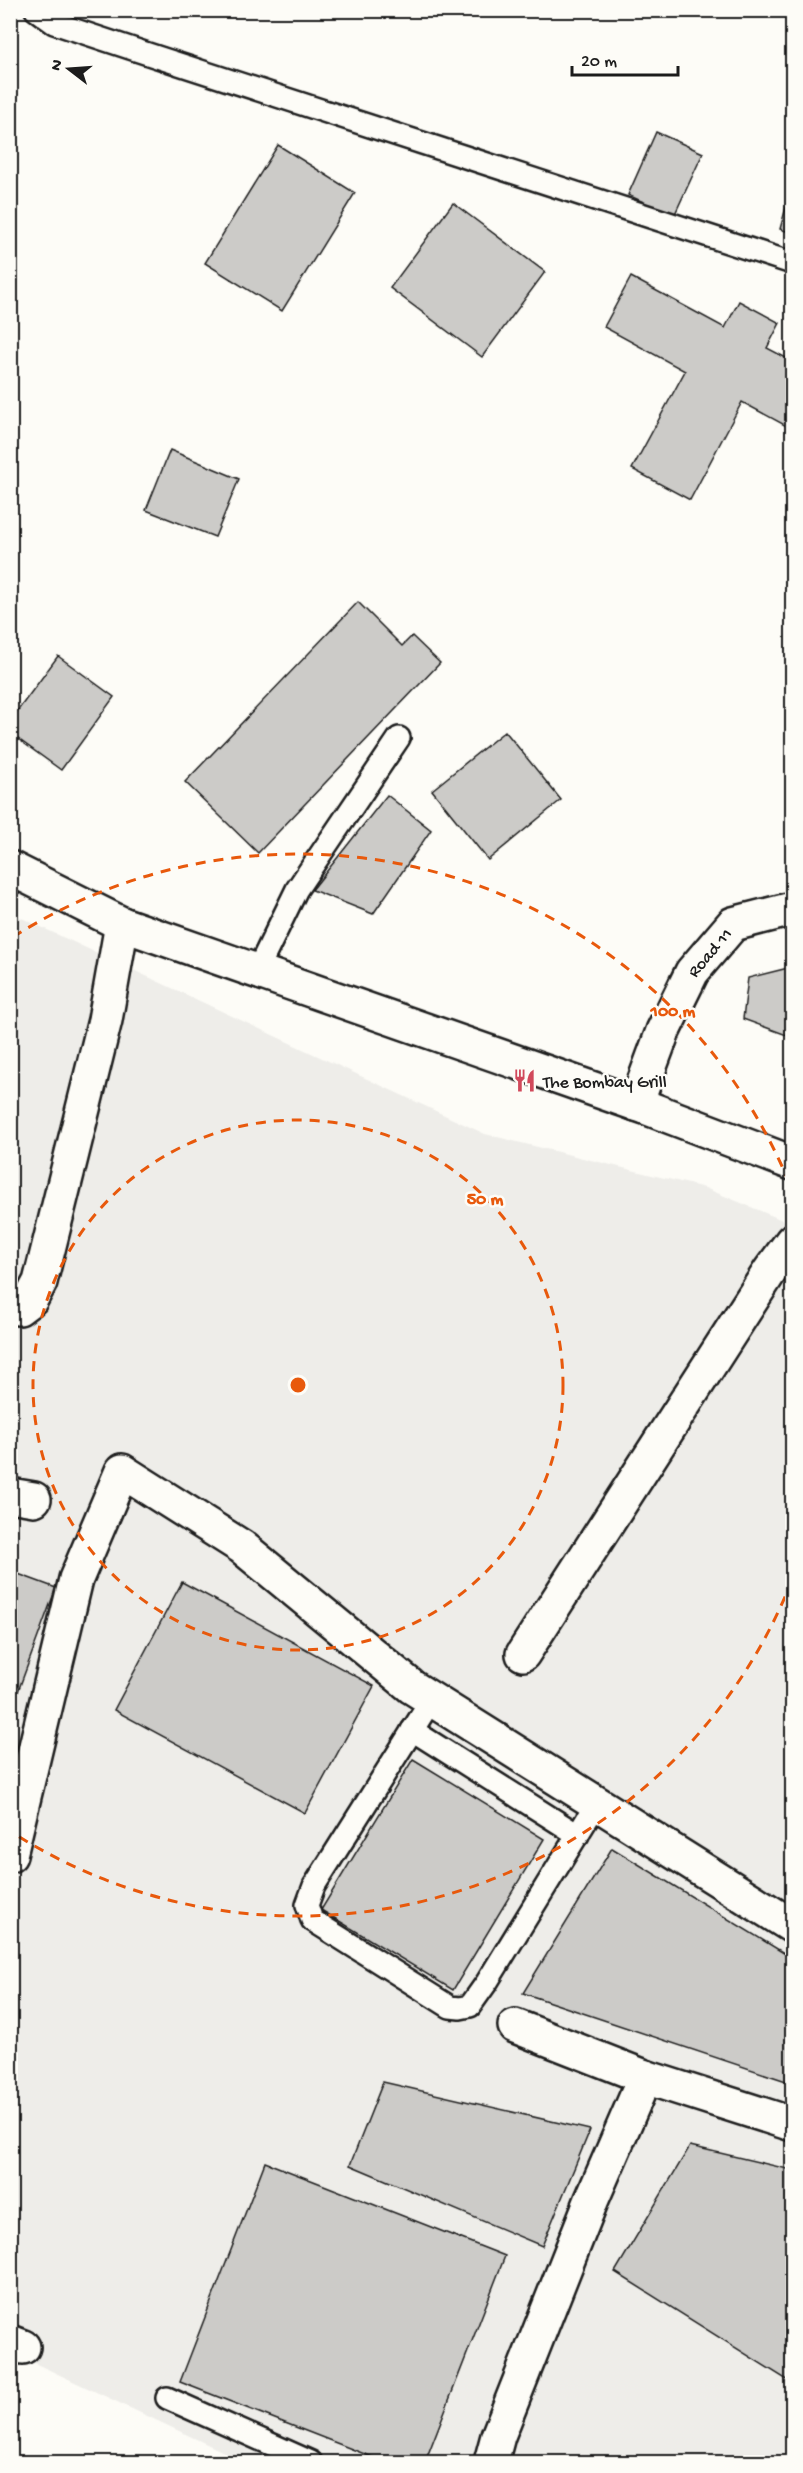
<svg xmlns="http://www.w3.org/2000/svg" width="803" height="2473" viewBox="0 0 803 2473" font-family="'Gochi Hand',sans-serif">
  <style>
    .built { fill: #eeede9 }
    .building { fill: #cccbc8; stroke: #1c1c1c; stroke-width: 1.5 }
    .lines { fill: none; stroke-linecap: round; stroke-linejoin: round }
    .lane-casing { stroke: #1c1c1c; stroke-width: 26 }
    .street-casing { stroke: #1c1c1c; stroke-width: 38 }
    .secondary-casing { stroke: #1c1c1c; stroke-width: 38 }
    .lane { stroke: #fdfcf7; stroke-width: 21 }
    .street { stroke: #fdfcf7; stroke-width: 33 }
    .secondary { stroke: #fdfcf7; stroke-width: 33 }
    .ring { fill: none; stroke: #e8590c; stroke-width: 3; stroke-dasharray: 10 8 }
    .labels { text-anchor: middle; stroke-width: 5; stroke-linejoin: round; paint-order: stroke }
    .street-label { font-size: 18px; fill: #1c1c1c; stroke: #fdfcf7 }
    .poi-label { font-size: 18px; fill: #1c1c1c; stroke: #fdfcf7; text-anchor: start }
    .centre { fill: #e8590c; stroke: #fdfcf7; stroke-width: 3 }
    .ring-label { font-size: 18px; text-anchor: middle; font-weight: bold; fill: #e8590c; stroke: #fdfcf7; stroke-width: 5; stroke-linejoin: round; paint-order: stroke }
  </style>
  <rect width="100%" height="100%" fill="#fdfcf7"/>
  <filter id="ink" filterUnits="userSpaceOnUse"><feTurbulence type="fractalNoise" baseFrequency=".0167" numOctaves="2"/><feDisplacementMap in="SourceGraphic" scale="12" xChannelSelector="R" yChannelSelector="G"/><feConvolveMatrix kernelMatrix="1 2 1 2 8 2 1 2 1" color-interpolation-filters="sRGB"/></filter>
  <g filter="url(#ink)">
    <path class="built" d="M11,913L485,1134L705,1188L792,1224V2462H245L11,2352Z"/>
    <g class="building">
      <path d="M656,132L703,153L674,216L628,195Z"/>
      <path d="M278,145L355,193L282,311L205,263Z"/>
      <path d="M792,186V233L780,229Z"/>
      <path d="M453,203L545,272L482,357L390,288Z"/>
      <path d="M631,277L725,328L739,301L780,323L767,348L792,361V429L742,402L690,500L632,469L685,371L604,327Z"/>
      <path d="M170,450L239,479L215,537L146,510Z"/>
      <path d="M358,602L402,646L412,636L440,663L258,853L185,782Z"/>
      <path d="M58,656L114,697L61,770L10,733V721Z"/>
      <path d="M505,731L561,800L488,860L432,790Z"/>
      <path d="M387,795L431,830L373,914L312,890Z"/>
      <path d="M792,967V1037L743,1019L748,978Z"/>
      <path d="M10,1571L56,1588L10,1713Z"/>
      <path d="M182,1582L374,1686L305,1813L114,1710Z"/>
      <path d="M413,1759L544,1839L453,1990L321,1910Z"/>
      <path d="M612,1848L792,1958V2083L523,1993Z"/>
      <path d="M383,2082L590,2130L542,2246L350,2165Z"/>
      <path d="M690,2146L792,2170V2383L615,2272Z"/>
      <path d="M265,2162L505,2256L425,2462H385L180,2382Z"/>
    </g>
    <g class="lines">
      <defs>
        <g id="lane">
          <path d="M36,10L54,23L148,54L792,263"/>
          <path d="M257,971L297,889L399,738"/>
          <path d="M432,1699L314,1886L307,1905L312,1920L450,2007L460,2008L470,2006L487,1982L597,1803"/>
          <path d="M412,1730L578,1835"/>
          <path d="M167,2398L311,2462"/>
        </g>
        <g id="street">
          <path d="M10,1307L19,1308L31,1299L40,1282L105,1020L122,924"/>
          <path d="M10,1495L34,1499"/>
          <path d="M523,1654L770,1271L792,1241"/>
          <path d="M10,1855L76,1579L122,1471L242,1547L412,1687L792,1926"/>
          <path d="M515,2026L645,2077L792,2124"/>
          <path d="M10,2342L23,2347"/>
          <path d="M491,2462L498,2436L592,2199L645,2077"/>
        </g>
        <g id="secondary">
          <path d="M10,868L122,924L645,1107L792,1163"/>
          <path id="s1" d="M636,1104L663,1031L692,972L733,924L792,909"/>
        </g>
      </defs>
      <use href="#lane" class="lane-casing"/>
      <use href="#street" class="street-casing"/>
      <use href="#secondary" class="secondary-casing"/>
      <use href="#lane" class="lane"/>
      <use href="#street" class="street"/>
      <use href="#secondary" class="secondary"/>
    </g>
  </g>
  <g class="ring">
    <circle cx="298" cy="1385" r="265"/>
    <path d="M792 1580A531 531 0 0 1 13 1833M13 937A531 531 0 0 1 792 1190"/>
  </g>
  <defs>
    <symbol id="restaurant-bare" viewBox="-9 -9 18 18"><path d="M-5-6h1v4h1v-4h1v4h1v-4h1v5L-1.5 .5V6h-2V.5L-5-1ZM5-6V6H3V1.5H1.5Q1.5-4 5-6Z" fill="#d1495b" stroke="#fdfcf7" stroke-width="2.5" paint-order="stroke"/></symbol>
  </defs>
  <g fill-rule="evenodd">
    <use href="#restaurant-bare" x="508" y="1064" width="33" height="33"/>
  </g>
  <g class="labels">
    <g class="street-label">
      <text dy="6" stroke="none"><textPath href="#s1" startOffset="170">Road 11</textPath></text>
    </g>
    <g class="poi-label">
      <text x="543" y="1087">The Bombay Grill</text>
    </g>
  </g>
  <circle cx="298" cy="1385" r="9" class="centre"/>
  <g class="ring-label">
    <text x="673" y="1016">100 m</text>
    <text x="485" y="1204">50 m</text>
  </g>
  <rect width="803" height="2473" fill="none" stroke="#fdfcf7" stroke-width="36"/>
  <rect x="18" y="18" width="767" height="2437" fill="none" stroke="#1c1c1c" stroke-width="2" filter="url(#ink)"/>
  <g transform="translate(69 69) rotate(287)" stroke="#fdfcf7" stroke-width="4.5" paint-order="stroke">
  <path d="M0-4.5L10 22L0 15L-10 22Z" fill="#1c1c1c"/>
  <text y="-9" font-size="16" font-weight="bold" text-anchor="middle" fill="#1c1c1c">N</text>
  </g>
  <path d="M572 66v9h106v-9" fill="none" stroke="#1c1c1c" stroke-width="3"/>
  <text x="581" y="66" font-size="18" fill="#1c1c1c" stroke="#fdfcf7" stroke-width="4.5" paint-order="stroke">20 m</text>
</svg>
